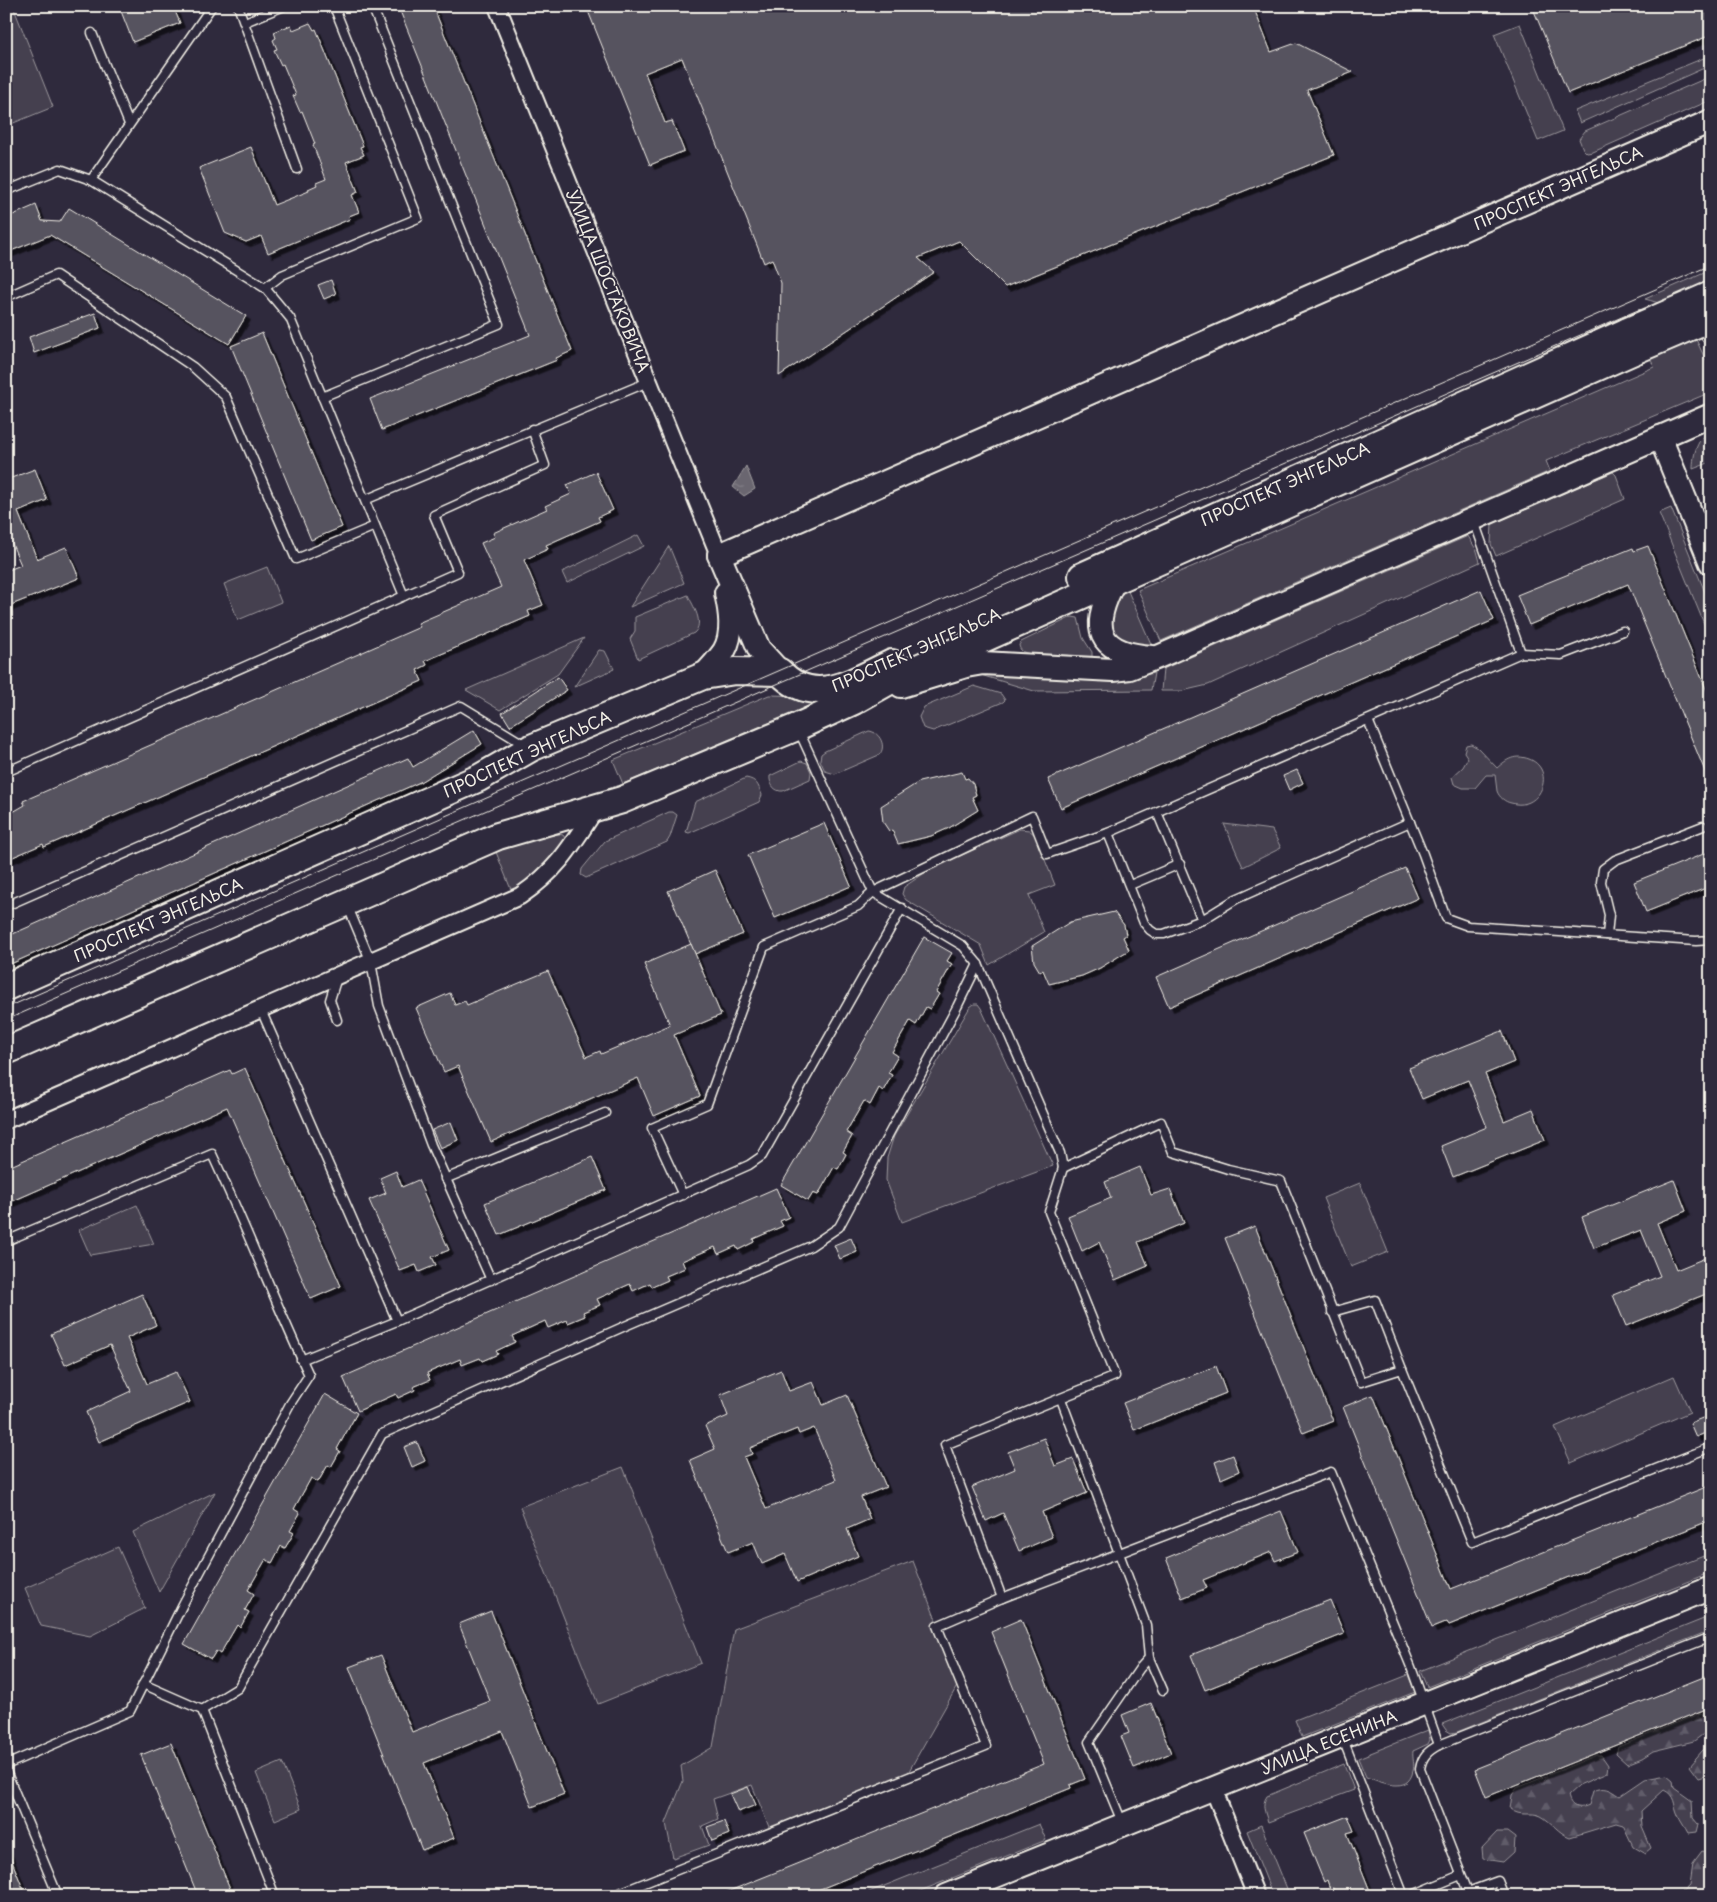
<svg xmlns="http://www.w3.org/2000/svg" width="1717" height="1902" viewBox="0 0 1717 1902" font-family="'Playpen Sans',sans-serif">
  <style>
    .green { fill: #454050; stroke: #9c989c }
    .forest { fill: url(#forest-firs); stroke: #9c989c }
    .water { fill: url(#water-ripples); stroke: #a19ea0 }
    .building { fill: #56525f; stroke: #f4f1e8; fill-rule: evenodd; filter: url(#shadow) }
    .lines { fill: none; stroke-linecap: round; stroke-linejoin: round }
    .lane-casing { stroke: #f4f1e8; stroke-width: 11 }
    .street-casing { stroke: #f4f1e8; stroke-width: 20 }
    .secondary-casing { stroke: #f4f1e8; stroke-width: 26 }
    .primary-casing { stroke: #f4f1e8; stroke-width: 30 }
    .lane { stroke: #2f2a3d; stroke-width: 8 }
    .street { stroke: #2f2a3d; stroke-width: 16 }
    .secondary { stroke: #2f2a3d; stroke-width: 22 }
    .primary { stroke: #2f2a3d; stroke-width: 26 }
    .tram { stroke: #f4f1e8; stroke-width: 1 }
    .primary-bridge-casing { stroke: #f4f1e8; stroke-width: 30; stroke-linecap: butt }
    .primary-bridge { stroke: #2f2a3d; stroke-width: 26 }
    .labels { text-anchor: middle; stroke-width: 4; stroke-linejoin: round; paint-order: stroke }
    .street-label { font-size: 16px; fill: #f4f1e8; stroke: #2f2a3d }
  </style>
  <defs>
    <pattern id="forest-firs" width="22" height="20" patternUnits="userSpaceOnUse" patternTransform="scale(1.25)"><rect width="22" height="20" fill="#454050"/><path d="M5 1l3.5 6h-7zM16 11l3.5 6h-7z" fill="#605c69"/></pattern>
    <pattern id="water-ripples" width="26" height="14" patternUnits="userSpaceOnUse" patternTransform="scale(1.25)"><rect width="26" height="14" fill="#6a6670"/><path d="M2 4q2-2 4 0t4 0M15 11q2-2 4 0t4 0" fill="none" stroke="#807c84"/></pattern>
    <filter id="shadow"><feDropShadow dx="4.5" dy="4.5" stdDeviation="0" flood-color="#0009"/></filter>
  </defs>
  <rect width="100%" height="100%" fill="#2f2a3d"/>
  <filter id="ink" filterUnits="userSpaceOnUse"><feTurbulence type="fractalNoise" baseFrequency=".02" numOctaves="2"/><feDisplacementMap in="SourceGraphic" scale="10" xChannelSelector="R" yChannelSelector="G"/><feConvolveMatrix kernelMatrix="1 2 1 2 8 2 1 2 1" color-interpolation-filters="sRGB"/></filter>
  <g filter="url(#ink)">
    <g class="green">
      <path d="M6,6H13L53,107L6,126Z"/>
      <path d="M1520,24L1563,131L1538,141L1494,34Z"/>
      <path d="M1711,55V65L1580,123L1575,111Z"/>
      <path d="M1711,76V100L1593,152L1587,153L1583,149L1579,139L1585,131Z"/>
      <path d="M1711,270V348C1698,318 1675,307 1645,299Z"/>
      <path d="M1632,316L1691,329L1711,371V392L1546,461L1550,471L1161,641L1138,590L1654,367Z"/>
      <path d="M1711,430V462L1693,469C1693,454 1697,438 1711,430Z"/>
      <path d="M1613,472L1616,475L1625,499L1496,556L1491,544L1492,524Z"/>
      <path d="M1711,493V516L1703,496Z"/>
      <path d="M1671,508L1711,607V641L1659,513Z"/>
      <path d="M638,535L644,546L567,583L562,572Z"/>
      <path d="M1468,536L1477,551L1480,562L1208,685L1182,691H1161L1163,669Z"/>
      <path d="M669,546L684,583L630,607Z"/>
      <path d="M267,567L281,602L238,620L224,584Z"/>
      <path d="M1127,589L1152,646L1135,650L1107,630L1118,595Z"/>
      <path d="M688,595C693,606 705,623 694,633L638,659L630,639L635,631V617Z"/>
      <path d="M1072,617L1078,618L1083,638L1092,652V658L1029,654C1023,652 1020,651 1019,645L1021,642Z"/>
      <path d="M584,638L558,674L500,710L466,690Z"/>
      <path d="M599,650L605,651L614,669L574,687Z"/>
      <path d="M967,671L1134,677L1154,673L1151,690L1034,691Z"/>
      <path d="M974,686L1001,694L1005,700L1003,702L933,731L923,728L919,717L924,707Z"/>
      <path d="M769,695L813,696L816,703L623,784L613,760Z"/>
      <path d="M869,731C880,732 887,747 879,755L835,774L825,771L820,760L821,754L825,751Z"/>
      <path d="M1471,744L1478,748L1497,768C1507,759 1515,754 1529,759C1556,769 1542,812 1511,803C1505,802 1499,797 1497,791C1496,786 1496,780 1495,775H1486L1475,788H1463L1454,784L1452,777L1463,767L1468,758L1464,752L1466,745Z"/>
      <path d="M801,761L807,763L811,772L810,779L783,791C775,792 769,784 770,776Z"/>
      <path d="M746,778C757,780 758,785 762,795L759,802L689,833L686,832L695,802Z"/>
      <path d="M669,812H673L677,815L670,837L667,842L586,878L581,875L582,869L605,841Z"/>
      <path d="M1224,824L1272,830L1281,848L1243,867Z"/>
      <path d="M1020,829L1029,830L1035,835L1055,885L1029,895L1044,932L989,965L981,945L906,900L902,894L904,887L929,870Z"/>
      <path d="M559,834L563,835L565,838L564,842C547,865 536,876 512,892L496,852L526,840Z"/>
      <path d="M974,1004H978L981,1008L1053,1166L902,1222L886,1180L887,1158L894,1136L970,1007Z"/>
      <path d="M1360,1183L1388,1252L1351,1267L1323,1198Z"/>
      <path d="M137,1205L154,1244L90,1255L79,1230Z"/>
      <path d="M1674,1376L1690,1412L1571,1463L1555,1427Z"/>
      <path d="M623,1467L701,1663L598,1704L520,1507Z"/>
      <path d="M215,1492L159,1592L133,1532Z"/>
      <path d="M118,1547L145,1608L90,1636L41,1626L25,1588Z"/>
      <path d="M1711,1553V1572L1427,1687L1420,1671Z"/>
      <path d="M913,1561L960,1681L905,1778L771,1832L752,1785L713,1799L718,1819L702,1826L709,1845L673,1858L666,1823L683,1781L681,1766L713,1747L734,1629Z"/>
      <path d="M1711,1616V1630L1457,1732L1451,1733L1446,1730L1442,1724Z"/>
      <path d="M1408,1675L1415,1692L1302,1737L1295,1720Z"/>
      <path d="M1428,1730L1430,1740L1428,1744L1413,1751C1412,1758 1415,1765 1413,1771C1408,1795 1382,1782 1366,1777L1358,1758Z"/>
      <path d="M282,1762L301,1809L275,1820L256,1773Z"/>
      <path d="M1344,1764L1354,1790L1268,1822C1265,1812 1261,1805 1267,1796Z"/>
      <path d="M1039,1824L1046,1840L908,1896H859Z"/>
      <path d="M1261,1825L1290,1896H1273L1247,1831Z"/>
    </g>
    <g class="forest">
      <path d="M1701,1713L1706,1717L1708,1724L1706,1732L1694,1741L1653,1751L1642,1758L1627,1764L1616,1754L1618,1747Z"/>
      <path d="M1711,1747V1774L1698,1778L1689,1766L1703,1750Z"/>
      <path d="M1597,1755H1601L1608,1765L1607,1773L1579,1785L1568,1795C1570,1807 1578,1810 1589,1805L1593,1791C1605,1786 1610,1789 1620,1796L1645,1779L1667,1775L1673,1780L1674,1788L1692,1801L1693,1818L1698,1824L1696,1832L1688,1833C1685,1827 1680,1821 1678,1815C1673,1804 1676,1796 1664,1790L1641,1811L1642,1827L1651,1848L1645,1853L1633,1846L1623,1825L1616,1823L1570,1837C1558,1833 1552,1822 1541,1816C1531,1811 1521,1818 1510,1809L1512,1795L1517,1788Z"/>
      <path d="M1497,1832H1507L1515,1838L1514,1852L1503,1862L1483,1859L1482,1848Z"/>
      <path d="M1702,1852L1711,1856V1896H1678L1690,1885L1693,1864Z"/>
    </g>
    <path class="water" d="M746,466L755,489L744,496L733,487Z"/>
    <g class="building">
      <path d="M119,6H173L180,23L133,42Z"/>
      <path d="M398,6H433L572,351L556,358L557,360L382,430L370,399L530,335Z"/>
      <path d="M586,6H1253L1271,52L1296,43L1353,72L1307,90L1334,155L1005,287L959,241L918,258L934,272L779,376L781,283L772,259L764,263L682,58L645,73L665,123L672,121L684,151L650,165Z"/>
      <path d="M1532,6H1711V35L1568,93Z"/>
      <path d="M310,23L314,30L316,29L363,146L360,147L364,155L346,162L358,192L352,195L359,212L349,216L350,219L268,253L261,236L246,242L225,233L199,168L251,147L274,205L309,191L308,189L317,185L316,183L326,179L313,145L315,144L302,111L300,112L293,96L296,95L283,64L281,65L274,50L277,49L273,40L276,38L274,32L291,25L293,30Z"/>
      <path d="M36,205L42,221L60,222L69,208L246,316L229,344L50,235L6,253V218Z"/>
      <path d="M331,280L336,294L324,299L318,285Z"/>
      <path d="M95,313L100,328L34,353L29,337Z"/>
      <path d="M262,333L342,527L311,540L231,346Z"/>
      <path d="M35,469L47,500L18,512L37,559L66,547L79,578L6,607V571L21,565L6,530V480Z"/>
      <path d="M596,472L613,510L598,517L600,521L546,545L548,549L524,560L543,605L528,611L530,616L425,661L427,665L417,670L422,681L44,847L43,844L6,860V816L25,805L23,801L420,627L418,623L501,587L481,543L495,537L493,533L547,509L545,506L571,494L567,485Z"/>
      <path d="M1648,546L1711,701V786L1628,584L1529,625L1517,595L1633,548L1634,551Z"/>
      <path d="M1481,590L1494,620L1061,808L1048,779Z"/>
      <path d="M558,677L567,690L510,726L502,713Z"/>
      <path d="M474,730L482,744L420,782L6,966V937L408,758L413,767Z"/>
      <path d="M1297,770L1303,783L1289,790L1283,776Z"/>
      <path d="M962,772L965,779L968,778L973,784L976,795L972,797L978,810L949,828L931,836L898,844L892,830L889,831L883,822L881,806L919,782Z"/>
      <path d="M824,823L851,886L775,918L748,855Z"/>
      <path d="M1711,851V886L1646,912L1634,882Z"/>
      <path d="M1405,868L1418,898L1169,1007L1156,977Z"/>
      <path d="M715,870L743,934L695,954L668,891Z"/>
      <path d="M1114,912L1124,925L1126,935L1123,937L1129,950L1100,968L1082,976L1049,984L1043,970L1040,972L1034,962L1032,946L1070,922Z"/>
      <path d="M924,937L952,953L947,961L952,964L936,992L939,994L930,1009L926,1007L916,1025L910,1021L892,1052L898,1056L888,1073L892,1075L883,1091L879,1088L870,1105L864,1101L846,1132L852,1136L843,1152L846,1154L838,1169L834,1167L818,1195L813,1193L808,1201L781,1185Z"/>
      <path d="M691,944L721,1015L674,1035L700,1096L654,1116L638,1078L491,1142L458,1066L444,1072L416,1008L450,993L455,1005L465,1001L467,1005L548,971L586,1057L600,1051L601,1054L670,1025L644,964Z"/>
      <path d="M1502,1031L1514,1062L1485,1074L1504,1121L1533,1109L1545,1140L1453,1177L1441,1146L1487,1127L1468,1080L1422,1099L1409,1068Z"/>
      <path d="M245,1068L341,1286L311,1299L227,1107L6,1204V1168L230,1070L232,1074Z"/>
      <path d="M451,1122L458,1140L440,1148L432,1130Z"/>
      <path d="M592,1157L606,1190L499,1235L485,1203Z"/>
      <path d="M1140,1167L1151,1195L1170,1189L1184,1223L1138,1242L1148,1266L1115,1280L1099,1242L1082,1251L1068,1216L1111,1198L1105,1182Z"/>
      <path d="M396,1171L402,1187L418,1180L449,1250L432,1257L436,1265L419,1272L416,1265L400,1271L369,1200L386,1193L380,1178Z"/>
      <path d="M1674,1180L1686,1211L1657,1223L1676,1270L1705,1258L1711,1271V1292L1626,1326L1613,1295L1660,1276L1641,1230L1594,1248L1582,1217Z"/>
      <path d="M776,1188L789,1217L780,1221L783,1226L753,1239L754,1242L738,1250L736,1246L718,1254L715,1247L682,1261L685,1268L666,1276L668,1280L652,1287L650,1283L633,1291L630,1284L597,1299L600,1305L583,1312L585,1316L568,1323L567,1320L548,1328L545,1321L512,1336L515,1342L496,1351L498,1354L482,1361L480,1358L462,1365L460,1359L427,1373L430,1380L413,1387L415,1390L398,1398L396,1394L358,1411L343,1377Z"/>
      <path d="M1255,1226L1333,1421L1303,1433L1225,1238Z"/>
      <path d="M851,1238L857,1252L840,1259L834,1245Z"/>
      <path d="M142,1294L156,1325L127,1338L147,1384L176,1372L190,1402L99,1442L86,1412L131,1391L110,1345L65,1365L51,1334Z"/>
      <path d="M1216,1366L1226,1393L1134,1430L1123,1403Z"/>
      <path d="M781,1370L789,1391L813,1382L823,1405L847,1395L886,1487L861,1497L870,1519L847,1529L858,1556L797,1582L785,1554L762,1564L753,1542L728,1552L690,1460L715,1449L705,1426L728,1416L720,1395ZM814,1428L836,1480L766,1509L744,1457L752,1454L750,1448L797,1429L799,1434Z"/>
      <path d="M325,1394L357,1413L337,1449L340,1451L331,1467L328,1465L318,1482L311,1478L294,1509L300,1513L290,1531L294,1533L285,1548L281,1546L272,1563L266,1559L248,1590L254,1594L245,1610L249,1612L240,1628L237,1625L220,1654L216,1651L211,1659L184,1644Z"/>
      <path d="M1373,1395L1451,1589L1711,1485V1520L1449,1625L1447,1622L1432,1628L1343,1407Z"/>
      <path d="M1705,1417L1710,1431L1696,1437L1690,1423Z"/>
      <path d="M1044,1438L1055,1466L1073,1459L1087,1493L1042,1512L1052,1537L1019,1551L1003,1513L986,1521L972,1487L1015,1469L1008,1452Z"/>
      <path d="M417,1442L425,1461L412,1467L404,1447Z"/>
      <path d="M1233,1455L1239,1471L1221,1479L1215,1462Z"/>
      <path d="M1281,1511L1298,1552L1275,1561L1271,1552L1203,1580L1207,1588L1182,1598L1166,1558Z"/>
      <path d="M1330,1600L1344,1634L1205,1690L1191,1655Z"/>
      <path d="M491,1611L564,1794L532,1807L502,1731L424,1763L454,1838L422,1850L349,1667L381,1655L412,1732L490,1701L459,1624Z"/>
      <path d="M1021,1619L1085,1779L1070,1785L1071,1788L803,1896H717L1044,1764L991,1632Z"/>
      <path d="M1711,1674V1707L1486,1797L1475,1769Z"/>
      <path d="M1151,1703L1171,1753L1134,1768L1121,1736L1129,1733L1122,1715Z"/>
      <path d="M171,1743L185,1778L233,1896H198L141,1755Z"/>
      <path d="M748,1787L756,1805L738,1812L730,1794Z"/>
      <path d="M1348,1816L1354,1831L1347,1833L1372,1896H1337L1333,1888L1330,1889L1327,1880L1324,1882L1304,1833Z"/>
      <path d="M724,1821L729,1834L712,1841L707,1827Z"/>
      <path d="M6,1849H7L26,1896H6Z"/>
    </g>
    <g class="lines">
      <defs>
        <g id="lane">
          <path d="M238,6L297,169"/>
          <path d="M245,22L284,6"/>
          <path d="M92,33L129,124"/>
          <path d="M91,180L212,6"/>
          <path d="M6,191L60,169L91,180L265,288L290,318L404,596"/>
          <path d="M265,288L282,275L418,218L335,9L327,6"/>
          <path d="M6,297L56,275L193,367L226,397L296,559L375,526"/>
          <path d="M322,397L499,324L372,6"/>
          <path d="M365,500L648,382"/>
          <path d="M1474,521L1521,653"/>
          <path d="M1368,720L1423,854L1446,918L1468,926L1696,941L1711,940"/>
          <path d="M799,731L873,892L963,946L978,964L1060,1153L1063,1168L1049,1212L1115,1376L945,1445L1002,1598"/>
          <path d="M6,772L458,572L434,515L545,465L532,429"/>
          <path d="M1157,812L1202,920"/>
          <path d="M1108,833L1144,923L1150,930L1156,934H1164L1202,920L1236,899L1410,822"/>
          <path d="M1130,885L1180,864"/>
          <path d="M6,906L461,706L525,745"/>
          <path d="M348,907L371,962L379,1006L431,1145L491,1280"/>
          <path d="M1607,935L1609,915L1601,882L1603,869L1615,860L1703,826"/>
          <path d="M337,977L330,1000L337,1020"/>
          <path d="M261,1010L397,1321"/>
          <path d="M1063,1168L1161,1122L1173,1152L1228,1169L1281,1181L1361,1382L1402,1369L1472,1542L1711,1447"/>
          <path d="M445,1179L605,1113"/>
          <path d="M683,1195L652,1128L707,1104L764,947L858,906L873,892L1032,816L1047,854L1108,833L1521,653L1561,655L1623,631"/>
          <path d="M6,1241L212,1154C246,1227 275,1302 309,1375L290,1404L183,1604L130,1711L6,1765"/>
          <path d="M1332,1312L1375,1300L1402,1369"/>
          <path d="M301,1360L397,1321L749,1165L762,1156L902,908"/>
          <path d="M1061,1399L1146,1625L1149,1658L1163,1690"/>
          <path d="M143,1684L202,1710L275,1896"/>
          <path d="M202,1710L238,1688L382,1434L625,1326L811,1246L839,1227L957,1007L978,964"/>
          <path d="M1343,1739L1404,1896"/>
          <path d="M6,1771L58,1896"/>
          <path d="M1122,1822L1089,1742L1140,1668L1149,1658"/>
          <path d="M1468,1892L1498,1881L1504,1896"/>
          <path d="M612,1896L986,1746L937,1626L1002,1598L1331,1472L1411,1667L1439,1745"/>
          <path d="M1410,1896L1461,1875"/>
          <path d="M1468,1896V1892L1420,1769C1422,1756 1428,1751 1439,1745L1711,1637"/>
        </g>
        <g id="street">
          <path d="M497,6L719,555"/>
          <path d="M6,1120L520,896C558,870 572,845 596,808"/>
          <path d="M1213,1788L1256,1896"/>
        </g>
        <g id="secondary">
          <path d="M1660,437L1711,563"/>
          <path d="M719,555L1711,121"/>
          <path d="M719,555L759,649L780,672"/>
          <path d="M1114,582C1090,628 1096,653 1152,657"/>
          <path d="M703,676C710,668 718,660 724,651C734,634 730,611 726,593"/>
          <path d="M901,686L966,666L983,663L1113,670L1130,668L1158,657L1711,415"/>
          <path d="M946,1896L1711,1588"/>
        </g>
        <g id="primary">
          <path d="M1082,576L1628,331"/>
          <path d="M6,987L479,778L531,748L703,676L735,671L780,672C814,709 855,680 892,663"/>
          <path d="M6,1051L498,836L622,800L797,727L854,701L895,678L1636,350"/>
        </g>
      </defs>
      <use href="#lane" class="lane-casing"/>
      <use href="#street" class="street-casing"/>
      <use href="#secondary" class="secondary-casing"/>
      <use href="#primary" class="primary-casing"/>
      <use href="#lane" class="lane"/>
      <use href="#street" class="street"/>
      <use href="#secondary" class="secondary"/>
      <use href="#primary" class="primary"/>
      <g class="tram">
        <path d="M6,1008C574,759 1143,513 1711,265"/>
        <path d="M6,1020C549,782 1094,547 1638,310C1682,303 1696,321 1711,360"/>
      </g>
      <defs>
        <g id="primary-bridge">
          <path d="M1628,331L1711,295"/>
          <path d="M1636,350L1711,318"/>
        </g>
      </defs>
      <use href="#primary-bridge" class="primary-bridge-casing"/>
      <use href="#primary-bridge" class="primary-bridge"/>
    </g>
  </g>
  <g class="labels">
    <g class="street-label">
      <text transform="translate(1558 188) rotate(-24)" y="6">ПРОСПЕКТ ЭНГЕЛЬСА</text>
      <text transform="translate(608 281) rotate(68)" y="6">УЛИЦА ШОСТАКОВИЧА</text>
      <text transform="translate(1285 484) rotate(-24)" y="6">ПРОСПЕКТ ЭНГЕЛЬСА</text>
      <text transform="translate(916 650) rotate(-24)" y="6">ПРОСПЕКТ ЭНГЕЛЬСА</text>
      <text transform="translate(527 754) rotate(-25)" y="6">ПРОСПЕКТ ЭНГЕЛЬСА</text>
      <text transform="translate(158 920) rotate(-24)" y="6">ПРОСПЕКТ ЭНГЕЛЬСА</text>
      <text transform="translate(1329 1742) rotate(-22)" y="6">УЛИЦА ЕСЕНИНА</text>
    </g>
  </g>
  <rect width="1717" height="1902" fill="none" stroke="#2f2a3d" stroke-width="25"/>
  <rect x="12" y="12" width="1692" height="1877" fill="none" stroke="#f4f1e8" stroke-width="2" filter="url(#ink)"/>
</svg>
